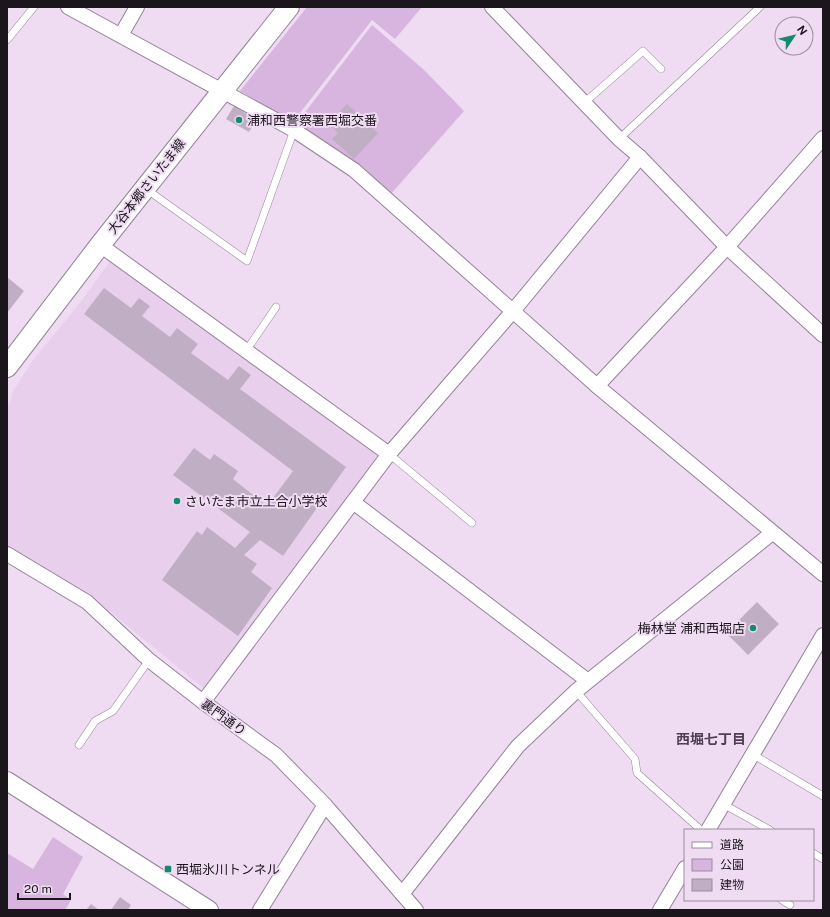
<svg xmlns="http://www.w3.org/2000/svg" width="830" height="917" viewBox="0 0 830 917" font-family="'Public Sans','Noto Sans JP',sans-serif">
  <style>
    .built { fill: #e8d0ed }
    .green { fill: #d7b5de }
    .building { fill: #c0aec4 }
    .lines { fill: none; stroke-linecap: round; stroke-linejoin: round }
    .service-casing { stroke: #938296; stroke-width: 8 }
    .minor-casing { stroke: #938296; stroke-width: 16 }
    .tertiary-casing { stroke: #938296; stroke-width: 20 }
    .secondary-casing { stroke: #938296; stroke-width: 22 }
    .service { stroke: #fff; stroke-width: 7 }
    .minor { stroke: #fff; stroke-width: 14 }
    .tertiary { stroke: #fff; stroke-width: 18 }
    .secondary { stroke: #fff; stroke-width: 20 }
    .poi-dot { fill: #148b6e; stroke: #efdcf3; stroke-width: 1.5 }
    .labels { text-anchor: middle; stroke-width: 4; stroke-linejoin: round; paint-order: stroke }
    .poi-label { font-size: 13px; fill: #1b151c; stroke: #efdcf3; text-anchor: start }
    .street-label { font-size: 13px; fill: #1b151c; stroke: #efdcf3 }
    .neighbourhood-label { font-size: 14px; font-weight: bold; fill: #4e3f52; stroke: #efdcf3 }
  </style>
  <rect width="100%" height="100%" fill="#efdcf3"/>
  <path class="built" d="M111,260L382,455L207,691L92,597L7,546V411L13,391L33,360L79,304Z"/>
  <g class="green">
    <path d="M307,7H422L395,39L372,20L293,122L240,91Z"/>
    <path d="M372,25L423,69L464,111L390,195L296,124Z"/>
    <path d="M53,837L83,857L63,894L71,900L65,910H7V853L33,869Z"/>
  </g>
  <g class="building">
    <path d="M347,104L378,133L354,159L332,139L338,133L333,127L336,123L332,119Z"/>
    <path d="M234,106L256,120L249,132L226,119Z"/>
    <path d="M7,277L24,291L7,313Z"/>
    <path d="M104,288L131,308L139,298L150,306L142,316L170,337L177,328L198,344L191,353L228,380L239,366L251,375L240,389L346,467L283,556L260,540L244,555L257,564L251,572L272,588L238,636L162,580L197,531L202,535L207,527L235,548L250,532L173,475L194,448L210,460L214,454L238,471L233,479L267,506L293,471L84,314Z"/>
    <path d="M757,602L779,624L748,655L726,633Z"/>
    <path d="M120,897L131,905L128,910H111Z"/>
    <path d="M91,904L99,910H86Z"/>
  </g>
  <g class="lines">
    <defs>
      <g id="service">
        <path d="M7,40L34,7"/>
        <path d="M584,103L643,51L661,69"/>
        <path d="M619,139L760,7"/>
        <path d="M146,189L247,261L294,130"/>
        <path d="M246,351L276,307"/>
        <path d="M389,454L472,523"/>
        <path d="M576,691L635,759L637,773L701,830"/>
        <path d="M79,745L95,721L113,711L149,660"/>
        <path d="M752,754L823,796"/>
        <path d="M723,804L770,830"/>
        <path d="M813,853L823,859"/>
        <path d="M782,900L790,905"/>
      </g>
      <g id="minor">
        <path d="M68,7L294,130L354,170L597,386L823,574"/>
        <path d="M492,7L619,139L640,157L727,247L823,335"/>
        <path d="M121,35L137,7"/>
        <path d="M100,245L389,454"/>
        <path d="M597,386L727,247L823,138"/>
        <path d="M353,502L588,681"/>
        <path d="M7,554L87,602L149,660L203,702L276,755L325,805L416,910"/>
        <path d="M203,702L389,454L513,311L640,157"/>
        <path d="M708,830L823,635"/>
        <path d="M402,894L518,746L576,691L772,533"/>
        <path d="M260,910L325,805"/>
        <path d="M660,910L685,868"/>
      </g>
      <path id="tertiary" d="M7,781L209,910"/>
      <path id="secondary" d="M7,367L100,245L289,7"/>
    </defs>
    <use href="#service" class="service-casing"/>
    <use href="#minor" class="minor-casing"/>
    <use href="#tertiary" class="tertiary-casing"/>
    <use href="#secondary" class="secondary-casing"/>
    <use href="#service" class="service"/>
    <use href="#minor" class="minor"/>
    <use href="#tertiary" class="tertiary"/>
    <use href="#secondary" class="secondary"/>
  </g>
  <g class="poi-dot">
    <circle cx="239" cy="120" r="4"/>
    <circle cx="177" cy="501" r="4"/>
    <circle cx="753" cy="628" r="4"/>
    <rect x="164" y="865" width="8" height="8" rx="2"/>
  </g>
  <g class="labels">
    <g class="poi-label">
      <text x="247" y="125">浦和西警察署西堀交番</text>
      <text x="185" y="506">さいたま市立土合小学校</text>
      <text x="745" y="633" text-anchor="end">梅林堂 浦和西堀店</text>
      <text x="176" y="874">西堀氷川トンネル</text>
    </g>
    <g class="street-label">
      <text transform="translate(146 186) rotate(-52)" y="5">大谷本郷さいたま線</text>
      <text transform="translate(224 717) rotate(36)" y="5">裏門通り</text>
    </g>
    <g class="neighbourhood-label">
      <text x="711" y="744">西堀七丁目</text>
    </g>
  </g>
  <rect width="830" height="917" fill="none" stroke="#1b151c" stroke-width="16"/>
  <rect x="684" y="829" width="130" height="72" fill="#efdcf3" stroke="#9a8c9d"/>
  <rect x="692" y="842" width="20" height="6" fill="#ffffff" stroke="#9a8c9d"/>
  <text x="720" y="849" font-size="12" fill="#1b151c">道路</text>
  <rect x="692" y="859" width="20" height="12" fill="#d7b5de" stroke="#9a8c9d"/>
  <text x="720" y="869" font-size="12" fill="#1b151c">公園</text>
  <rect x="692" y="879" width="20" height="12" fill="#c0aec4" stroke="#9a8c9d"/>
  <text x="720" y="889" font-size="12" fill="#1b151c">建物</text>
  <g transform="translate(794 36) rotate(55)"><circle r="19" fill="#efdcf3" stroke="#9a8c9d"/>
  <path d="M0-3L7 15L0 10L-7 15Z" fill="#148b6e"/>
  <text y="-6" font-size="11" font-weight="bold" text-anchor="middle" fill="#1b151c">N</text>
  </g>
  <path d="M18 893v6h52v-6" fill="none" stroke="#1b151c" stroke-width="2"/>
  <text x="24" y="893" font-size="12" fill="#1b151c" stroke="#efdcf3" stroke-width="3" paint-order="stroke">20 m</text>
</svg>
